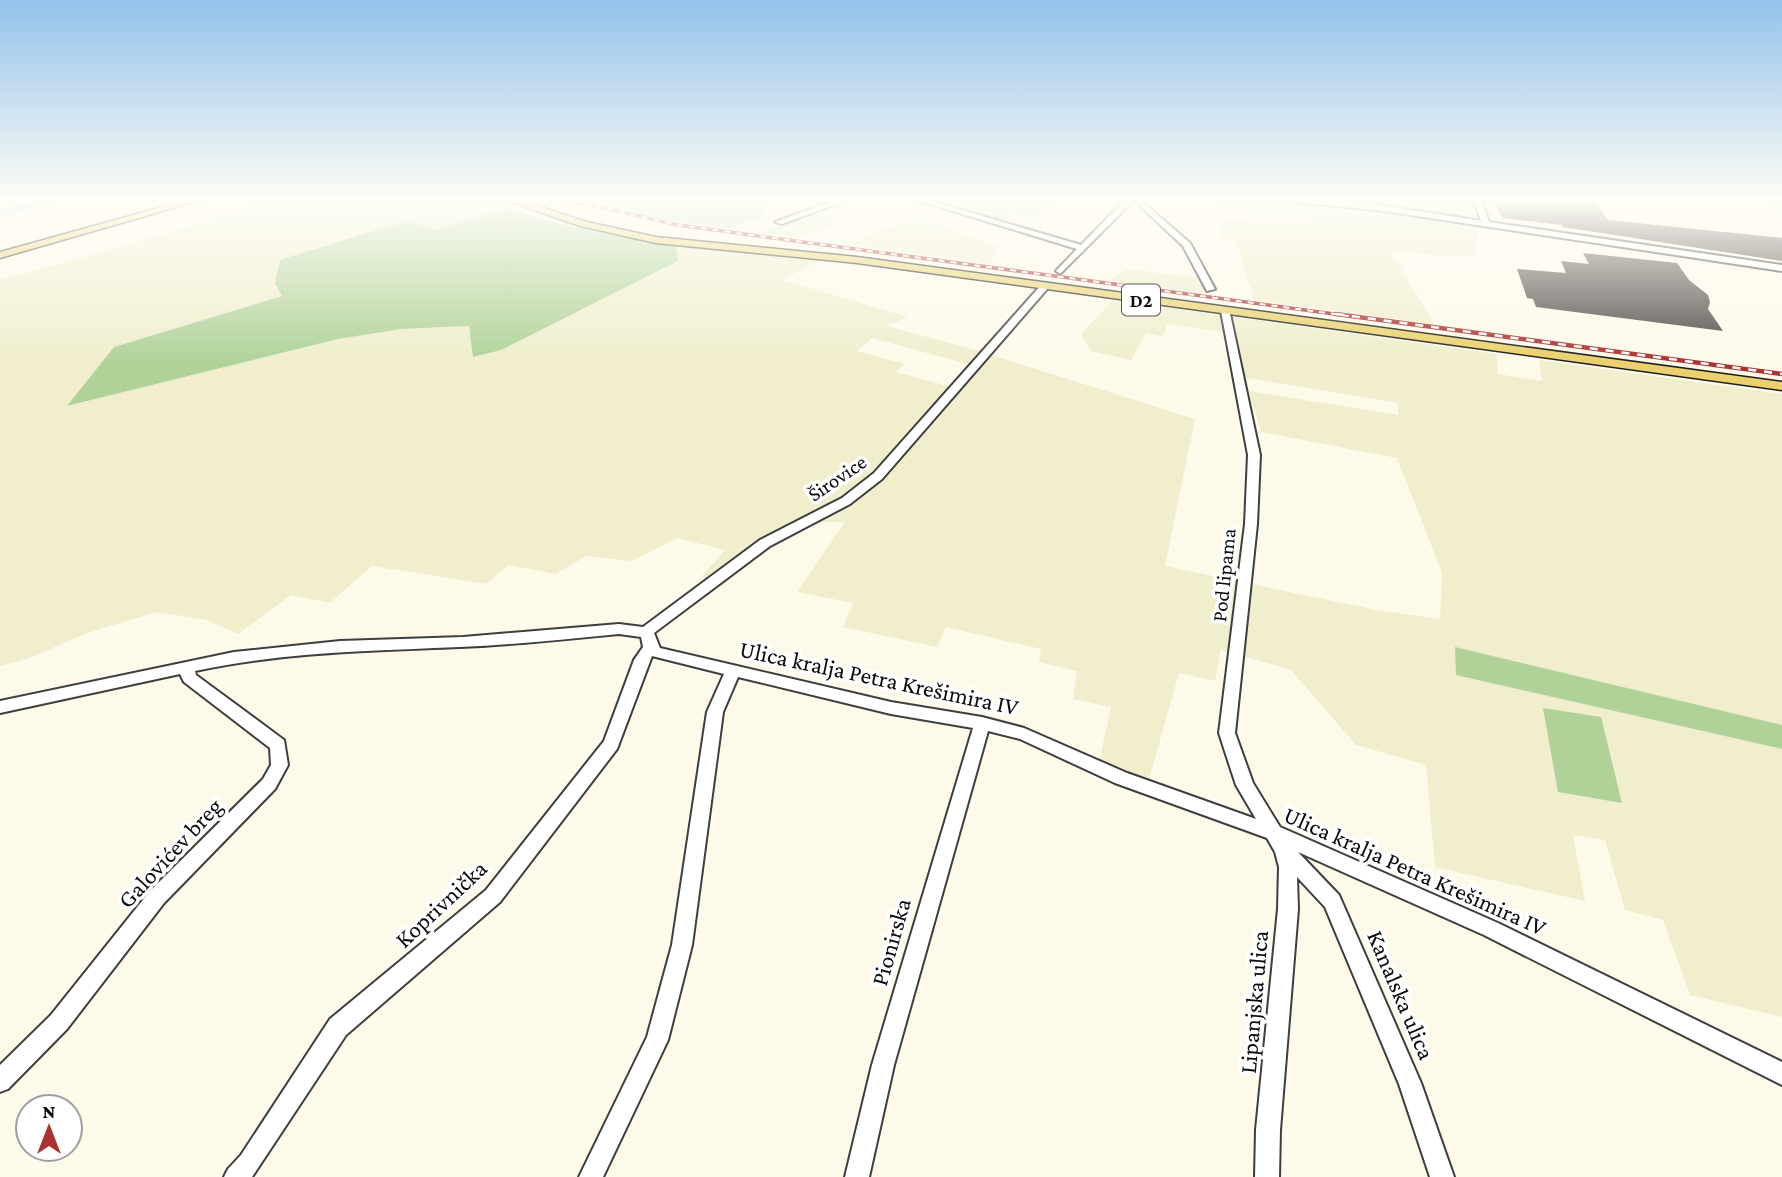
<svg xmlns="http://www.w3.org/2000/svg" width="1782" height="1177" viewBox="0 0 1782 1177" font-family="'Crimson Pro',serif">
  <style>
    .farmland { fill: #f0eecd; fill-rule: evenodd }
    .green { fill: #cce3b8 }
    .forest { fill: #b0d299 }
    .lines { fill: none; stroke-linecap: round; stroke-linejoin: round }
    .river { fill: #b4d6ef; fill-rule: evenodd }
    .building { fill: #524c48 }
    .minor-casing { stroke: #3e3e3e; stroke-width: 4 }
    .major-casing { stroke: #1c1c1c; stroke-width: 3 }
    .minor { fill: #fff; fill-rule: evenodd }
    .major { fill: #ead16d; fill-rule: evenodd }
    .rail-far1-casing { stroke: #ab3232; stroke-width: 3.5 }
    .rail-casing { stroke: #ab3232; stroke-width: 4.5 }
    .rail-far1 { stroke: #fff; stroke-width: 2; stroke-dasharray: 6; stroke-linecap: butt }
    .rail { stroke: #fff; stroke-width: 2.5; stroke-dasharray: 8; stroke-linecap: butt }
    .labels { text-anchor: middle; stroke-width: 7; stroke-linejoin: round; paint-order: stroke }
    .shield { fill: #fff; stroke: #545454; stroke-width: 2 }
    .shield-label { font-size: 19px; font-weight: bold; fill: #0b0b0b }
    .street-label { font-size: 21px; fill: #0b0b0b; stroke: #fff }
    .near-street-label { font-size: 24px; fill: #0b0b0b; stroke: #fff }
  </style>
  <rect width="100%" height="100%" fill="#fdfaea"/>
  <g class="farmland">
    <path d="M279,198H483L508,207L437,230L407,221L282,296L114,347L68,406L338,339L401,329L469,326L474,357L501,350L678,261L676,245L820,260L782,280L908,317L887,326L979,351L1195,419L1165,566L1376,610L1440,619L1442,573L1397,458L1261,432L1249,391L1398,415V403L1246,378L1223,332L1167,324L1163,337L1146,333L1131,360L1091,351L1081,334L1113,300L1497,354L1498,374L1542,381L1539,360L1782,394V725L1455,648L1457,675L1782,749V1017L1690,995L1663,920L1625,910L1605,840L1573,835L1585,901L1435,867L1426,765L1356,745L1291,670L1221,650L1215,681L1179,673L1147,786L1099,762L1111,707L1073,699L1077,671L1039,662L1041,649L946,627L937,647L843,627L853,603L797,592L845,522H818L752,559L722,586L702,576L725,550L677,538L632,561L586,556L556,574L508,565L487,584L372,566L330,603L291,595L238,634L207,620L157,612L87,633L27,659L0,666V280L124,246ZM872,338L971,365L952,387L895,372L905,364L857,351Z"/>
    <path d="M1218,198H1267L1479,224L1476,257L1391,252L1434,324L1254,300L1236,242L1223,241L1218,219L1314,225L1312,217L1223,208Z"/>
    <path d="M1297,198H1467L1477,221L1344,202Z"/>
    <path d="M816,212L844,221L796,238L762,233L780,223Z"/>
    <path d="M919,216L998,247L990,264L849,244Z"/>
    <path d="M1128,269L1200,278L1205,294L1108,280Z"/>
  </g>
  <g class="green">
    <path d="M573,198H760L763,217L727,229L608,210Z"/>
    <path d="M949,198H1062L1031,218L1008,214L996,219L949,206L963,202Z"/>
  </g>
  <g class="forest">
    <path d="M508,207C562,228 619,237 676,245L678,261L501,350L473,357L469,326L401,329L338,339L67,406L114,347L282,296L275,283L280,260L408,220L437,230Z"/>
    <path d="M1455,647L1782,725V749L1456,675Z"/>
    <path d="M1543,708L1601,717L1622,803L1558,792Z"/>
  </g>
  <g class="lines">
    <path class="river" d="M47,198H65L0,217V210Z"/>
  </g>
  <g class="building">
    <path d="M1493,198H1586L1588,201L1595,202L1608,220L1782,238V261L1563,227L1562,225L1502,218Z"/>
    <path d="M1583,253L1677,263L1689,280L1708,295L1710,302L1708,309L1723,331L1536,307L1533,299L1527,298L1517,269L1566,273L1561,261L1589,264Z"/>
  </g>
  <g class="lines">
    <defs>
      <g id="minor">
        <path d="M842,198H852L782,224L775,222Z"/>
        <path d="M910,198H921L1081,245L1127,198H1138L1190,243L1215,289L1207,291L1183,246L1137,203L1133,201L1060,274L1056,271L1077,249Z"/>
        <path d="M1271,198C1336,195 1416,211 1481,221L1473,198H1481L1489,222L1782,265V271L1377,210L1275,200Z"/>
        <path d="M1769,198H1782V202L1770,200Z"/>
        <path d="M1045,283L1048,284V288L882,479L850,504L770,546L654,633L660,648L891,702L982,717L1024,728L1127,773L1256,819L1236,785L1219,733L1245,524L1248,455L1221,311L1229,309L1260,455L1257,524L1235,733L1253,783L1280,827L1498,923L1782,1062V1085L1484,935L1298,852L1339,895L1421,1083L1454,1177H1430L1399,1084L1325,907L1297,877L1298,909L1280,1130L1279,1177H1255L1256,1130L1278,909L1279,867L1275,852L1267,838L1115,783L1020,739L988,731L894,1065L869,1177H845L872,1065L973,728L891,714L738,677L723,712L692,945L668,1040L603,1177H579L647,1037L672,945L707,712L724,674L652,656L617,749L500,902L346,1035L252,1177H224L228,1169L241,1155L330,1019L486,890L604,741L634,660L643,647L641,637L619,634C566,639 513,645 460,647C371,651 282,652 195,671L196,675L284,740L288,765L275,789L164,903L67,1029L8,1089L0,1092V1065L51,1015L150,891L263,779L271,765L270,748L184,682L180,674L0,713V701L234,652L340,641L463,637L619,624L643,627L760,540L842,498L874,473L1042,284Z"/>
      </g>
      <g id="major">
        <path d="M194,198H208L0,258V252Z"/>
        <path d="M499,198H513L587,222L656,237L857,257L1782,382V390L857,263L656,243L580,226Z"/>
      </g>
    </defs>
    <use href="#minor" class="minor-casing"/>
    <use href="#major" class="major-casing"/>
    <use href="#minor" class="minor"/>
    <use href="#major" class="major"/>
    <defs>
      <path id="rail-far1" d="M560,198L678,225L1349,316"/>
      <path id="rail" d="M1336,314L1782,374"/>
    </defs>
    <use href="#rail-far1" class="rail-far1-casing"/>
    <use href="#rail" class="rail-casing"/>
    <use href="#rail-far1" class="rail-far1"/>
    <use href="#rail" class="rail"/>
  </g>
  <linearGradient id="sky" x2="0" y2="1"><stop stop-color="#93c2eb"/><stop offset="0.55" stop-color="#fefdf6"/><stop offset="1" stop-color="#fefdf6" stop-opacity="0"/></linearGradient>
  <rect width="1782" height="363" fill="url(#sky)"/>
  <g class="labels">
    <rect class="shield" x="1122" y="284.5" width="38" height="31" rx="5"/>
    <g class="shield-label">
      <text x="1141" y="307">D2</text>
    </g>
    <g class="street-label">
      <text transform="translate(837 478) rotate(-34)" y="7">Širovice</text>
      <text transform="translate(1224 575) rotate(-84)" y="7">Pod lipama</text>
    </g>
    <g class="near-street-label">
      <text transform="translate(879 678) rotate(12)" y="8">Ulica kralja Petra Krešimira IV</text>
      <text transform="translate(170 853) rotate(-47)" y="8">Galovićev breg</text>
      <text transform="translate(1415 871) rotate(24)" y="8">Ulica kralja Petra Krešimira IV</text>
      <text transform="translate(441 904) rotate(-43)" y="8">Koprivnička</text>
      <text transform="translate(891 942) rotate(-74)" y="8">Pionirska</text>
      <text transform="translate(1401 995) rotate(67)" y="8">Kanalska ulica</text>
      <text transform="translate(1254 1002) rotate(-85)" y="8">Lipanjska ulica</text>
    </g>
  </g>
  <g transform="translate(49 1128)"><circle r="33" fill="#ffffff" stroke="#9d9d9d" stroke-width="2"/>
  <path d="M0-5L12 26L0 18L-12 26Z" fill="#ab3232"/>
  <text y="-10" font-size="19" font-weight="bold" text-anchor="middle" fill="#0b0b0b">N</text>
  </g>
</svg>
